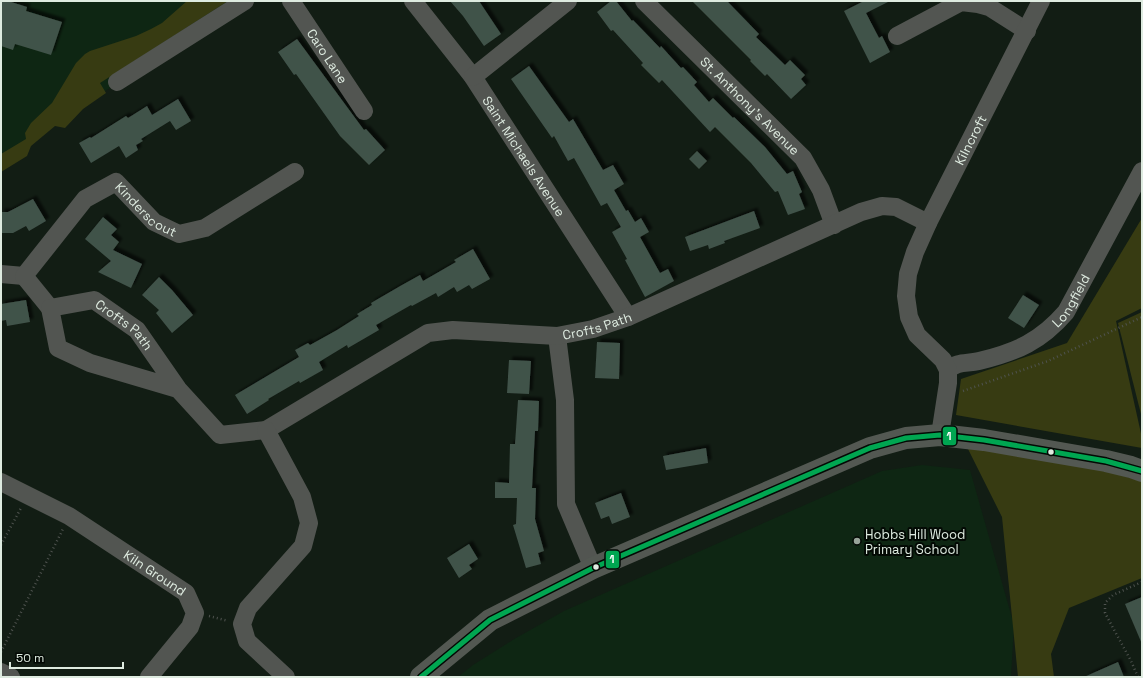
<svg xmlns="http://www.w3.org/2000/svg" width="1143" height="678" viewBox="0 0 1143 678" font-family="'Space Grotesk',sans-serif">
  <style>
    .built { fill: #0e2613 }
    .green { fill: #373b12 }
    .building { fill: #405249; filter: url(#shadow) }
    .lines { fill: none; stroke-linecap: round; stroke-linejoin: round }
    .path { stroke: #4f534f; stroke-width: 2.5; stroke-dasharray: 1 3; stroke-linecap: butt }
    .street { stroke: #525551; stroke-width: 18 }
    .secondary { stroke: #535852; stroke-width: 22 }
    .bus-1-casing { stroke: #030904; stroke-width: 8 }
    .bus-1 { stroke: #00a651; stroke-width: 5 }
    .bus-dot { fill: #deebe0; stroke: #030904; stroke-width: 1.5 }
    .poi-dot { fill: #97a399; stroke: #030904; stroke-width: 1.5 }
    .labels { text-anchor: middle; stroke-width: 4; stroke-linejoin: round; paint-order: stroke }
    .street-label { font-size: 13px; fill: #deebe0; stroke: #030904 }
    .poi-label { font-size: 13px; fill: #deebe0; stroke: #030904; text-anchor: start }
    .line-badge { stroke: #030904; stroke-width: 1.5 }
    .badge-label { font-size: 11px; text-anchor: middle; font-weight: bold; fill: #fff }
  </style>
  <defs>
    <filter id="shadow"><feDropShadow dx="3.5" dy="-3.5" stdDeviation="1" flood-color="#0009"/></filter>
  </defs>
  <rect width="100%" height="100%" fill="#121d14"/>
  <g class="built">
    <path d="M1,1H246L58,121L1,164Z"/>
    <path d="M922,465L970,470L1014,625L1011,677H458L473,665L516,638L564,611L882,471Z"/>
  </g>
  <g class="green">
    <path d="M187,1H228L100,83L106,93L83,109L65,128L55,126L31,146L27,156L1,172V154L26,139L25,133L31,123L52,103L76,63L85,54L90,51L136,36L151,29L162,23Z"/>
    <path d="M1142,218V308L1116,321L1142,438V448L956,415L961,379L1067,343Z"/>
    <path d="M1142,312V418L1118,323Z"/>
    <path d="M959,431L1142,481V578L1069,608L1051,654L1054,677H1018L1002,517Z"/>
  </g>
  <g class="building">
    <path d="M1,1H8L27,7L26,11L62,22L51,55L15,44L13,50L1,46Z"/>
    <path d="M450,1H479L501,34L484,46L463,16Z"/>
    <path d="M611,1H616L632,21L633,20L660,48L661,46L681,68L683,67L697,82L694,85L709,102L713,98L733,118L734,117L765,147L787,174L793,171L802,192L799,194L805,209L788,215L778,191L775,192L751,163L715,127L710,132L662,80L659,83L641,65L643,63L613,30L611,31L597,12Z"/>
    <path d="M692,1H727L759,34L756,37L785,65L790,60L805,75L801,79L806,85L791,99L767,74L765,76L750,61L751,60Z"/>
    <path d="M864,1H890L866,13L879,38L882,36L890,52L870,63L844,11Z"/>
    <path d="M297,39L364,130L366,129L385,150L369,165L340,136L296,74L294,75L278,52Z"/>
    <path d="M529,66L569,122L573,119L603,170L613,165L624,184L614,190L626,211L628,210L635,222L641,218L649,232L640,237L660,273L668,269L674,281L645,297L625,260L627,259L612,232L621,227L607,203L601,206L574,158L568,161L554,136L552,138L511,79Z"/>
    <path d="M178,99L191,121L176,130L170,121L141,139L143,141L136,145L138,150L126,158L119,146L91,163L79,143L90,137L91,138L126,116L128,118L147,106L152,115Z"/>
    <path d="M697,151L707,161L699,169L689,159Z"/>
    <path d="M33,199L46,221L29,231L26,226L13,233H1V212H8Z"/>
    <path d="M754,211L760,228L724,241L725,243L709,249L708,245L690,251L685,237Z"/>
    <path d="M103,217L117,229L111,235L119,242L113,250L142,264L131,288L98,272L111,261L85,239Z"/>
    <path d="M473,249L490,279L472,289L469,285L457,292L454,287L438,297L436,293L412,306L411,305L376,325L379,330L348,348L347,345L319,362L323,370L300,383L299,381L268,399L269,400L247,414L235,395L299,357L295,350L308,343L310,345L337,330L359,316L357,314L372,305L371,303L402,285L420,275L423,281L456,262L454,260Z"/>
    <path d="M159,277L172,290L193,315L172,333L156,313L159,310L142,295Z"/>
    <path d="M1023,295L1039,305L1024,328L1008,318Z"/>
    <path d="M26,300L30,322L7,326L6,320L1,321V304Z"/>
    <path d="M597,342L620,343L619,379L595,378Z"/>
    <path d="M509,360L531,361L529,394L507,393Z"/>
    <path d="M518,400L539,401L538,431H535L532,488H536L535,519L544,551L538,553L541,564L526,568L513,525L516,524L517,498H495V482L509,483L510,444H515Z"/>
    <path d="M706,448L708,463L666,470L663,456Z"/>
    <path d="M621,493L630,517L612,524L609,516L601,519L595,503Z"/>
    <path d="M469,544L478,559L469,565L472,569L459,578L447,558Z"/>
    <path d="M1142,597V644L1125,604Z"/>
    <path d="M1118,662L1124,677H1084Z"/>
  </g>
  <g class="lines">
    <g class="path">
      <path d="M963,391L1048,361L1142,317"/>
      <path d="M1,545L21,508"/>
      <path d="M209,616L228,621"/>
      <path d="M1,652L63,529"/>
      <path d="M1138,677L1131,661L1105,613V603L1113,595L1142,582"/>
    </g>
    <g class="street">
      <path id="s1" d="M291,1L364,111"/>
      <path id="s2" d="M413,1L473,77L628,317"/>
      <path id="s3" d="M644,1L803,158L821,190L834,225"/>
      <path d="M897,36L961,2L978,4L989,7L1027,31"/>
      <path d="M473,77L568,1"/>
      <path d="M117,82L245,1"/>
      <path d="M1,274L24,276"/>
      <path id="s4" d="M50,308L24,276L85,199L116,182L154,222L179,234L205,228L295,172"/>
      <path d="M557,336L565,400L566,504L593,568"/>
      <path id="s5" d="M948,370C958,361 966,364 979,361C1017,352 1041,341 1066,312L1142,171"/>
      <path id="s6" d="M178,389L90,363L58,348L50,308L94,300L137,330L178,389L220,435L266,430L428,333L453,330L557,336L593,329L628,317L861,212L882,206L896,207L928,223"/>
      <path d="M266,430L302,497L309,523L303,546L248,608L242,624L247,641L286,677"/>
      <path id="s7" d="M940,435L948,383V370L943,360L917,335L909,317L906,296L908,274L915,252L928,223L1041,1"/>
      <path id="s8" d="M1,482L69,516L186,593L195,613L190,627L149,677"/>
      <path d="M1,672L11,677"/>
    </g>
    <path class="secondary" d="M421,677L490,620L593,568L870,448L906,438L940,435L984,440L1106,461L1131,467L1142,471"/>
    <defs>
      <path id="bus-1" d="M421,677L490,620L593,568L870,448L906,438L940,435L984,440L1106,461L1142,471"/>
    </defs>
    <use href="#bus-1" class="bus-1-casing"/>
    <use href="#bus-1" class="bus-1"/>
  </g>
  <g class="bus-dot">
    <circle cx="1051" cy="452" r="3.5"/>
    <circle cx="596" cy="567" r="3.5"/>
  </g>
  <circle class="poi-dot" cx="857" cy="541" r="4"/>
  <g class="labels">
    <g class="street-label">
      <text dy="5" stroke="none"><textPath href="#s1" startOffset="66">Caro Lane</textPath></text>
      <text dy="5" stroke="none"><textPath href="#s3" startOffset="149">St. Anthony's Avenue</textPath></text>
      <text dy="5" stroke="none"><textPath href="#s7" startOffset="324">Kilncroft</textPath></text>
      <text dy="5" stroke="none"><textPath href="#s2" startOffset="191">Saint Michaels Avenue</textPath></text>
      <text dy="5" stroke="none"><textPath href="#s4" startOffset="216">Kinderscout</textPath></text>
      <text dy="5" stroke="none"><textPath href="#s5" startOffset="147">Longfield</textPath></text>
      <text dy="5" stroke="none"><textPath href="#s6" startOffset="805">Crofts Path</textPath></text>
      <text dy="5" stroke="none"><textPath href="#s6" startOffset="252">Crofts Path</textPath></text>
      <text dy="5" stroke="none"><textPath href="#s8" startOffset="179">Kiln Ground</textPath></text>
    </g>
    <g class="poi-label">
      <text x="865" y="539">Hobbs Hill Wood<tspan x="865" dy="15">Primary School</tspan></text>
    </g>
  </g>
  <g class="line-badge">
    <rect x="942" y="426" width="15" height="20" rx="4" fill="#00a651"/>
    <rect x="605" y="550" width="15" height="19" rx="4" fill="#00a651"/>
  </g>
  <g class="badge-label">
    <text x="949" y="440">1</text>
    <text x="612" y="563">1</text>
  </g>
  <rect width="1143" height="678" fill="none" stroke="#deebe0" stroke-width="4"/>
  <path d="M10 662v6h113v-6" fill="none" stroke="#deebe0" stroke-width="2"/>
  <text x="16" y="662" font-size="12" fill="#deebe0" stroke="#030904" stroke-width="3" paint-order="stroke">50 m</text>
</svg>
